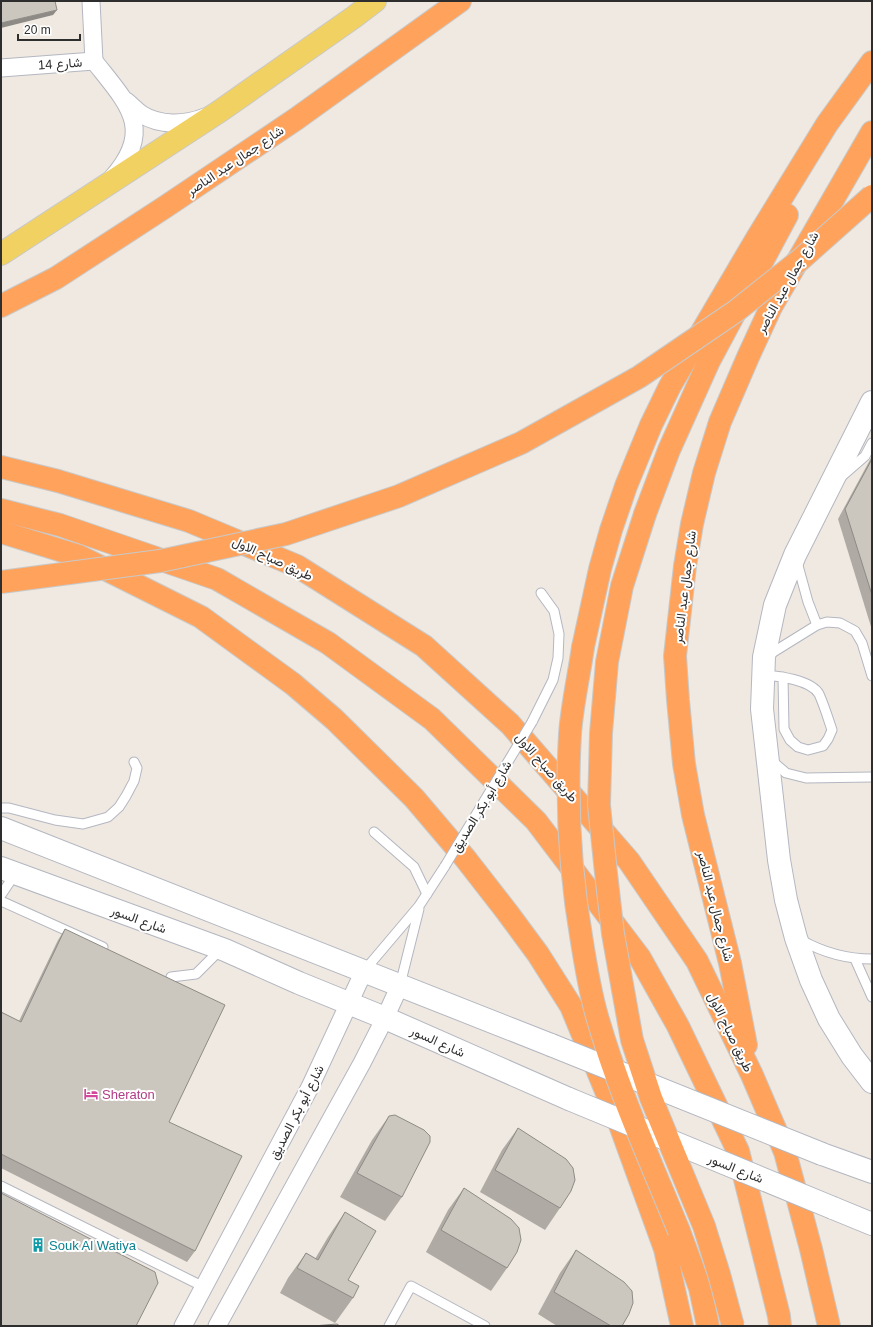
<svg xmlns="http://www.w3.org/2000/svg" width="873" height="1327" viewBox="0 0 873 1327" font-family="Helvetica,Vazirmatn,sans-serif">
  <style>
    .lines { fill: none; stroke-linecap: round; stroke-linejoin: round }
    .lane-casing { stroke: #b4b7c1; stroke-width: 11 }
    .street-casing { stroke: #b4b7c1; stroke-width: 19 }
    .secondary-casing { stroke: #b4b7c1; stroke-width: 24 }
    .primary-casing { stroke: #c9c9c9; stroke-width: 24 }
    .highway-casing { stroke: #c9c9c9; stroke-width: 24 }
    .lane { stroke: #fff; stroke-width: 9 }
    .street { stroke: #fff; stroke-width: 17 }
    .secondary { stroke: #fff; stroke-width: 22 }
    .primary { stroke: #f2d163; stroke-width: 22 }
    .highway { stroke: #ffa35c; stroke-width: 22 }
    .lane-bridge-casing { stroke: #b4b7c1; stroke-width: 11; stroke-linecap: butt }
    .secondary-bridge-casing { stroke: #b4b7c1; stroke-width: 24; stroke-linecap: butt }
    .highway-bridge-casing { stroke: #c9c9c9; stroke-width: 24; stroke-linecap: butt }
    .lane-bridge { stroke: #fff; stroke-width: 9 }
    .secondary-bridge { stroke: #fff; stroke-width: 22 }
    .highway-bridge { stroke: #ffa35c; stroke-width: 22 }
    .wall { fill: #afaba4 }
    .shaded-wall { fill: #8e8b86 }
    .building { fill: #cbc7bf; stroke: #8e8b86 }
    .labels { text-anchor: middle; stroke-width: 4; stroke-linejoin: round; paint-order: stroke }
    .street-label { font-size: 13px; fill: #2e2e2e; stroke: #fff }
    .hotel-label { font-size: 13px; fill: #b23c85; stroke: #fff; text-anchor: start }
    .culture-label { font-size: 13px; fill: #0d838f; stroke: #fff; text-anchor: start }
  </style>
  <rect width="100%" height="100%" fill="#efe9e1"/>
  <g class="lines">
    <defs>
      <g id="lane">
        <path d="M842,476L865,456L872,443"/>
        <path d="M797,562L808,602L817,625"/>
        <path d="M767,656L817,625L827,622L840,623L855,631L862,643L872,676"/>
        <path d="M764,675C779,676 811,680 819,694C824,705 828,718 832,730L828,739L823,746L808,750L798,747L790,740L784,729L783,677"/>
        <path d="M532,722L553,680L558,658L559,634L554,611L541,593"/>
        <path d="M771,760L786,773L806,778L872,777"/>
        <path d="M1,808H9L55,820L83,824L108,817L119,807L126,796L134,781L137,768L134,762"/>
        <path d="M374,832L414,867L427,894"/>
        <path d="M1,895L15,874"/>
        <path d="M1,901L103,947"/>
        <path d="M801,940C824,953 846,959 872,959"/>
        <path d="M855,959L872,997"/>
        <path d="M364,971L419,906L445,866"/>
        <path d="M171,977L196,974L221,949"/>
        <path d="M400,985L419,909"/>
        <path d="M1,1186L204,1287"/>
        <path d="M389,1326L411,1286L485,1326"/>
      </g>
      <g id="street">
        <path d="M91,1L94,61"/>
        <path d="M94,61C127,103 156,129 112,178"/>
        <path d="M1,68L94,61"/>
        <path d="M126,101C131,105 136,110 141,114C160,126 185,125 205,117"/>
        <path d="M183,1326L310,1087L364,971"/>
        <path d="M217,1326L362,1063L385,1018L400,985"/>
      </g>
      <g id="secondary">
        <path d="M872,402L795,555L775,605L764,657L762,709L779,860L786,900L796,938L811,980L829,1019L852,1056L872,1082"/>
        <path d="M1,828L551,1045"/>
        <path d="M1,868L225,950L299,983L385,1018L569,1099"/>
        <path d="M822,1154L872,1172"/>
        <path d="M833,1208L872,1224"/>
      </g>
      <path id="primary" d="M1,254L220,111L354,17L375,1"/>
      <g id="highway">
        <path d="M1,306L56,278L165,207L296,119L460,1"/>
        <path d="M1,467L58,481L189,521L297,566L424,646L510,724L629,861L697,961L752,1075L785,1152L811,1249L829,1326"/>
        <path d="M1,510L60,525L217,579L328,643L432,719L536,821L640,958L678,1026L738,1151L779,1316L780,1326"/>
        <path d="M645,514L669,450L709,361L787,215"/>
        <path d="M1,532L79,556L201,617L293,684L334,719L414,798L465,858L507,912L538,954L571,1006L620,1125L665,1249L682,1326"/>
        <path d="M583,647L600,569L611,530L626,486L651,425L670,386L757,238L827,124L872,62"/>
        <path d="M746,1045L730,963L693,815L684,764L678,700L675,656L685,566L692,524L704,473L720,422L748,357L771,307L872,132"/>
        <path d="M679,1231L700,1288L708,1326"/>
      </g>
    </defs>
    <use href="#lane" class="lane-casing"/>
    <use href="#street" class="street-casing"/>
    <use href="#secondary" class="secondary-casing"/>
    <use href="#primary" class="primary-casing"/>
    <use href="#highway" class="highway-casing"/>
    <use href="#lane" class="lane"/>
    <use href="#street" class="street"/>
    <use href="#secondary" class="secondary"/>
    <use href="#primary" class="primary"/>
    <use href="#highway" class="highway"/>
    <defs>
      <path id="lane-bridge" d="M445,866L532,722"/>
      <g id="secondary-bridge">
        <path d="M551,1045L822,1154"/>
        <path d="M569,1099L833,1208"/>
      </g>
      <g id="highway-bridge">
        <path d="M645,514L622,586L607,662L601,733L599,805L606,873L613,934L632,1040L651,1098L704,1226L719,1274L733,1326"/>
        <path d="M1,582L160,561L286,534L399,496L521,443L639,377L736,311L800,260L872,196"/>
        <path d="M583,647C579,676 572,705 570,734C566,804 570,873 582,942C586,967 590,992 597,1016C618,1090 650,1160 679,1231"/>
      </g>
    </defs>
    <use href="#lane-bridge" class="lane-bridge-casing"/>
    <use href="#secondary-bridge" class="secondary-bridge-casing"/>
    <use href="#highway-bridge" class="highway-bridge-casing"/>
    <use href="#lane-bridge" class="lane-bridge"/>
    <use href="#secondary-bridge" class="secondary-bridge"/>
    <use href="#highway-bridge" class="highway-bridge"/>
  </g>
  <g class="wall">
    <path d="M872,456V630L838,519Z"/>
    <path d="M65,929L169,1122L195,1251L187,1262L1,1168V1012L19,1021L58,940Z"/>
    <path d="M389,1116L402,1197L385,1221L340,1197L372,1140Z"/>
    <path d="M518,1128L560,1208L545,1230L480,1192L502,1150Z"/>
    <path d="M464,1188L507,1268L491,1291L426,1252L448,1210Z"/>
    <path d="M345,1212L348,1280L353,1298L335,1323L280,1293L288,1278L306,1253L315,1259L328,1237Z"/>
    <path d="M576,1250L622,1326H557L538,1314L560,1273Z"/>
  </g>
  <path class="shaded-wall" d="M57,10L53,15L1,28V23Z"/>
  <g class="building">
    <path d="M1,1H55L57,10L1,23Z"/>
    <path d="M872,459V595L845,509Z"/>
    <path d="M65,929L225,1005L169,1122L242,1156L195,1251L1,1154V1012L21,1022Z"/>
    <path d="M395,1115L424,1130L430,1136V1142L402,1197L357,1173L389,1116Z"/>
    <path d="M518,1128L566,1159L573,1168L575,1180L571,1191L560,1208L495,1170Z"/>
    <path d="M464,1188L511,1219L519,1228L521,1240L517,1252L507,1268L441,1230Z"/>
    <path d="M1,1193L155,1272L158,1283L136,1326H1Z"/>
    <path d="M345,1212L376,1231L348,1280L359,1286L353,1298L297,1268L306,1253L318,1260Z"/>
    <path d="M576,1250L624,1282L632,1291L633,1303L629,1314L622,1326H611L554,1292Z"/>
    <path d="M337,1324L340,1326H313Z"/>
  </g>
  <defs>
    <symbol id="hotel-bare" viewBox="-9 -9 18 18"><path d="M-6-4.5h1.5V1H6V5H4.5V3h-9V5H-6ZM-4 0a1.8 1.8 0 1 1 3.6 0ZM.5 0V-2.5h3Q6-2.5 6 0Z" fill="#d1479c" stroke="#fff" stroke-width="2.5" paint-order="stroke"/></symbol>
    <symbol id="building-bare" viewBox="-9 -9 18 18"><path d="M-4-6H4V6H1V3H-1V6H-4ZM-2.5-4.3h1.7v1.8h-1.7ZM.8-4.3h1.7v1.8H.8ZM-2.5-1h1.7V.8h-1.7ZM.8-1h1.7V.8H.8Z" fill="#0f9aa8" stroke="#fff" stroke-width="2.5" paint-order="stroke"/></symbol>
  </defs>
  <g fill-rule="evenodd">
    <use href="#hotel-bare" x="81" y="1084" width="20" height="20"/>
    <use href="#building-bare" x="28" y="1235" width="20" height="20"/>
  </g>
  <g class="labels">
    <g class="street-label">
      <text transform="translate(60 63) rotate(-4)" y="5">شارع 14</text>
      <text transform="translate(235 160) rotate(-34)" y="5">شارع جمال عبد الناصر</text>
      <text transform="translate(787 282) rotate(-61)" y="5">شارع جمال عبد الناصر</text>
      <text transform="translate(273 558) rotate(25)" y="5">طريق صباح الاول</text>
      <text transform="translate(684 587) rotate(-83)" y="5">شارع جمال عبد الناصر</text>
      <text transform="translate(547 767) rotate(49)" y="5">طريق صباح الاول</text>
      <text transform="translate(481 806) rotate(-59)" y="5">شارع أبو بكر الصديق</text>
      <text transform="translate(716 906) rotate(76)" y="5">شارع جمال عبد الناصر</text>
      <text transform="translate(139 919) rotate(20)" y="5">شارع السور</text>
      <text transform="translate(731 1032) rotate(64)" y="5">طريق صباح الاول</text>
      <text transform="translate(438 1041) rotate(24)" y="5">شارع السور</text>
      <text transform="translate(296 1112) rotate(-63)" y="5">شارع أبو بكر الصديق</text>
      <text transform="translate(736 1168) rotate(22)" y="5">شارع السور</text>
    </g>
    <g class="hotel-label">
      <text x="102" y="1099">Sheraton</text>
    </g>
    <g class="culture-label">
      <text x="49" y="1250">Souk Al Watiya</text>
    </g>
  </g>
  <rect width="873" height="1327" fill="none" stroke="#2e2e2e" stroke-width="4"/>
  <path d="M18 34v6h62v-6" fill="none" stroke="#2e2e2e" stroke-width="2"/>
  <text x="24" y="34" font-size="12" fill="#2e2e2e" stroke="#ffffff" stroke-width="3" paint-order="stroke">20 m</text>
</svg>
